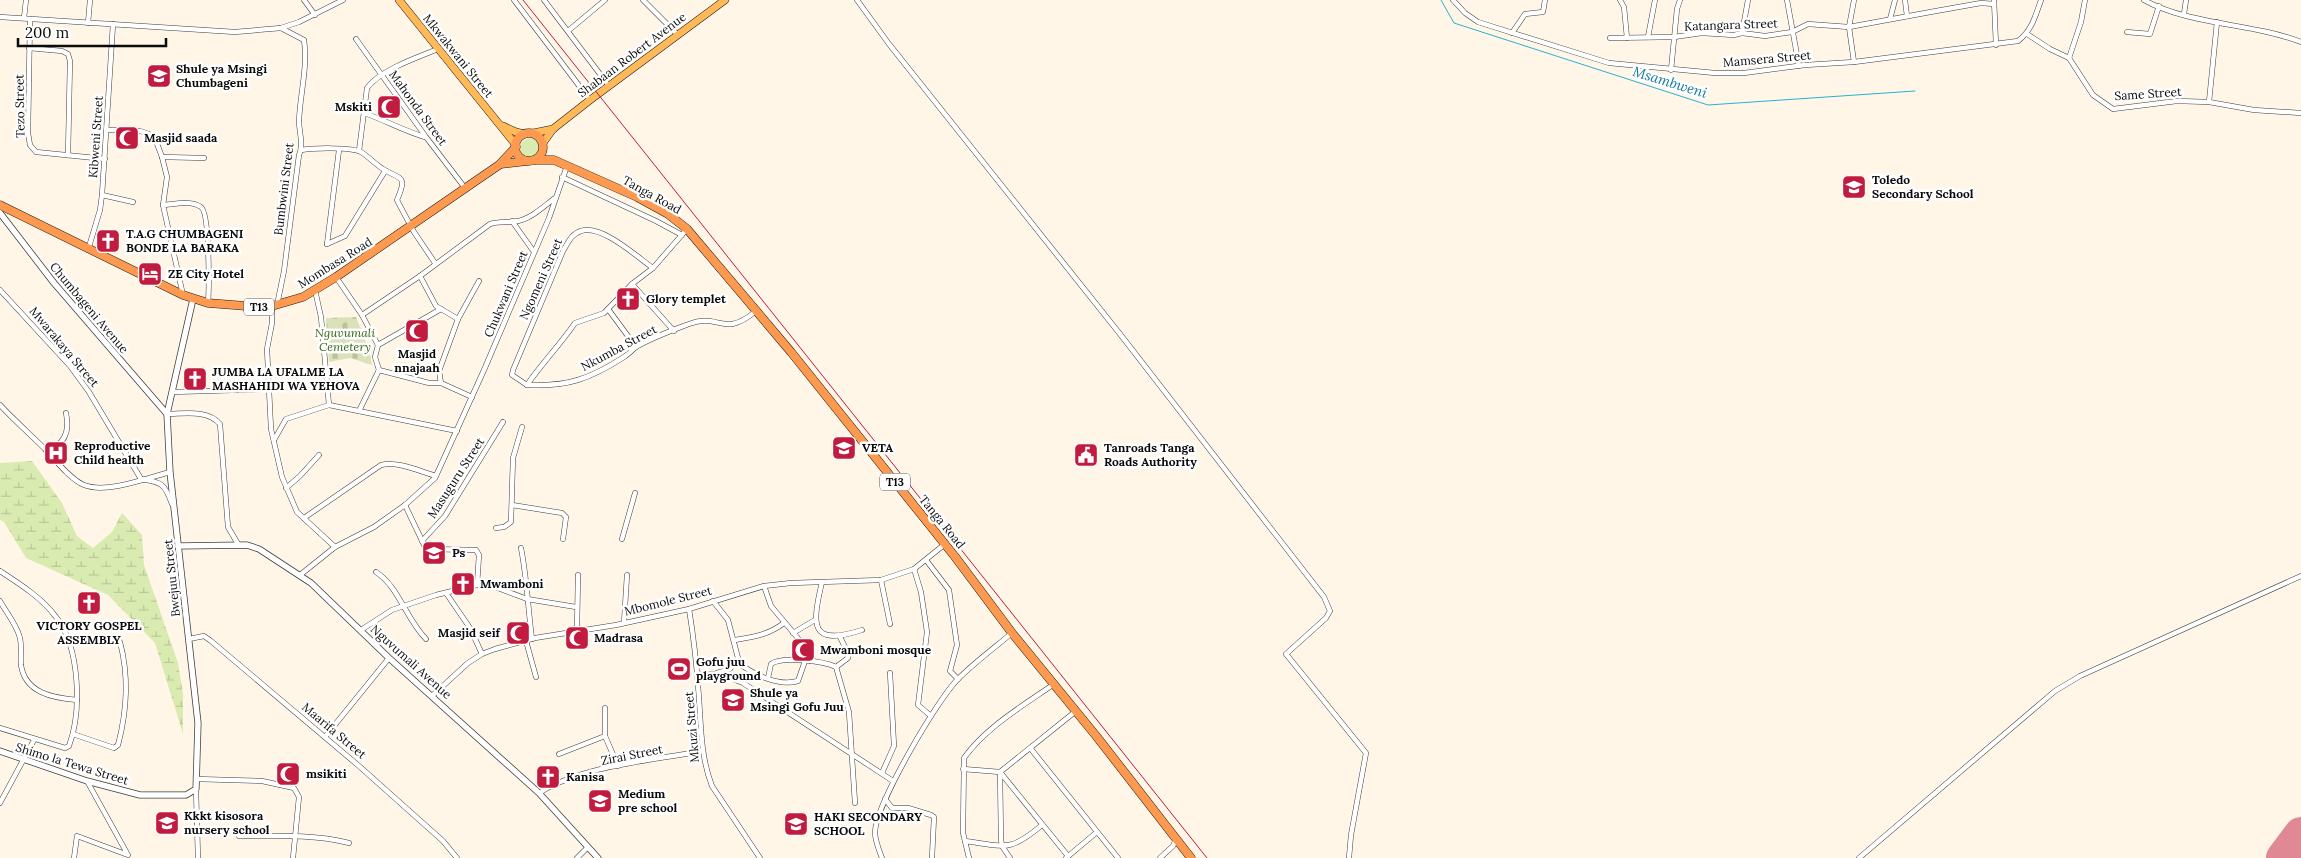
<svg xmlns="http://www.w3.org/2000/svg" width="2301" height="858" viewBox="0 0 2301 858" font-family="Lora,serif">
  <style>
    .wetland { fill: url(#wetland-marsh) }
    .cemetery { fill: url(#cemetery-stones) }
    .garden { fill: #d9ebb0 }
    .lines { fill: none; stroke-linecap: round; stroke-linejoin: round }
    .stream { stroke: #2bafd5; stroke-width: 1 }
    .runway { stroke: #e08894; stroke-width: 34 }
    .minor-casing { stroke: #3d3d3d; stroke-width: 5.5 }
    .tertiary-casing { stroke: #3d3d3d; stroke-width: 7 }
    .primary-casing { stroke: #1b1b1b; stroke-width: 8 }
    .trunk-casing { stroke: #1b1b1b; stroke-width: 9 }
    .minor { stroke: #fff; stroke-width: 4.5 }
    .tertiary { stroke: #fff; stroke-width: 5.5 }
    .primary { stroke: #ffb958; stroke-width: 7 }
    .trunk { stroke: #fe9a50; stroke-width: 8 }
    .rail { stroke: #c21b40; stroke-width: 1 }
    .labels { text-anchor: middle; stroke-width: 5; stroke-linejoin: round; paint-order: stroke }
    .shield { fill: #fff; stroke: #545454; stroke-width: 1 }
    .shield-label { font-size: 11px; font-weight: bold; fill: #0a0a0a }
    .street-label { font-size: 12px; fill: #0a0a0a; stroke: #fff }
    .poi-label { font-size: 12px; font-weight: bold; fill: #0a0a0a; stroke: #fff; text-anchor: start }
    .park-label { font-size: 12px; font-style: italic; fill: #356518; stroke: #fff }
    .water-label { font-size: 14px; font-style: italic; fill: #0d7ba2; stroke: #fff }
  </style>
  <defs>
    <pattern id="wetland-marsh" width="20" height="14" patternUnits="userSpaceOnUse" patternTransform="scale(1.25)"><rect width="20" height="14" fill="#d9ebb0"/><path d="M1 5h8M5 5V1M11 12h8M15 12V8" fill="none" stroke="#b9c896"/></pattern>
    <pattern id="cemetery-stones" width="16" height="16" patternUnits="userSpaceOnUse" patternTransform="scale(1.25)"><rect width="16" height="16" fill="#dbe1b9"/><path d="M2 7V4a2 2 0 0 1 4 0v3zM10 15v-3a2 2 0 0 1 4 0v3z" fill="#bbc09e"/></pattern>
  </defs>
  <rect width="100%" height="100%" fill="#fff6e8"/>
  <path class="wetland" d="M32,461L62,503L77,536L93,548L112,532L122,513L142,535L144,565L178,663L183,694V734L155,643L108,595L26,558L4,522L0,520V463Z"/>
  <path class="cemetery" d="M356,317L369,350L372,365L350,358L329,362L326,318Z"/>
  <circle class="garden" cx="530" cy="148" r="10"/>
  <g class="lines">
    <path class="stream" d="M1441,0L1454,23L1708,105L1915,91"/>
    <path class="runway" d="M2283,858L2301,834"/>
    <defs>
      <g id="minor">
        <path d="M304,0L315,15"/>
        <path d="M514,0L590,100"/>
        <path d="M544,0L609,86"/>
        <path d="M643,0L678,35"/>
        <path d="M857,0L889,44L1120,334L1324,597L1330,611L1326,618L1286,654L1366,753L1351,835L1349,858"/>
        <path d="M1453,0L1465,13L1478,22L1609,63L1715,73H1744L1805,65L1854,62L2018,41C2032,30 2035,17 2041,0"/>
        <path d="M1620,0L1624,7L1627,38"/>
        <path d="M1787,0L1799,66"/>
        <path d="M1854,0L1849,27L1854,62"/>
        <path d="M1905,0L1907,16"/>
        <path d="M1994,0L1996,45"/>
        <path d="M2144,0C2189,25 2252,23 2301,42"/>
        <path d="M2184,14L2186,0"/>
        <path d="M0,17L235,32L281,28L299,22L343,0"/>
        <path d="M24,18L26,0"/>
        <path d="M30,19L28,133L30,145L36,152L105,159"/>
        <path d="M1890,19L1895,0"/>
        <path d="M88,23L90,0"/>
        <path d="M568,31L605,0"/>
        <path d="M2127,32L2150,34L2159,6"/>
        <path d="M1512,33L1525,14L1543,12L1545,0"/>
        <path d="M1742,33L1748,0"/>
        <path d="M2027,34L2050,49L2069,58L2093,95L2113,109L2177,101L2209,102L2254,110L2301,113"/>
        <path d="M1648,37L1655,0"/>
        <path d="M1610,38L1674,37L1702,33L1734,35L1742,33L1765,36L1792,32L1808,24L1849,27L1936,11L1981,3L1994,4"/>
        <path d="M356,39L426,137L465,188"/>
        <path d="M29,48L62,51L68,54L70,61L68,155"/>
        <path d="M2069,58L2081,22L2085,0"/>
        <path d="M1671,70L1677,9L1680,0"/>
        <path d="M2209,102L2217,22"/>
        <path d="M364,113C385,120 404,131 425,137"/>
        <path d="M107,130L140,131L149,134L156,141L162,157L167,177L163,205L183,295"/>
        <path d="M301,150C313,148 351,147 361,152C369,157 375,164 383,169C401,180 408,175 397,200L399,204L414,232L435,263"/>
        <path d="M359,151L367,88C380,70 418,57 438,49"/>
        <path d="M162,157L204,158"/>
        <path d="M562,177L656,221L682,235"/>
        <path d="M102,195L133,202"/>
        <path d="M163,205C175,204 191,200 201,207C210,213 209,290 208,303"/>
        <path d="M512,221L534,252"/>
        <path d="M327,244L345,236L385,171"/>
        <path d="M327,244L339,150"/>
        <path d="M88,250L100,210L102,195L113,24"/>
        <path d="M336,277L362,315L378,345"/>
        <path d="M632,284L674,331"/>
        <path d="M0,290L70,366L89,392L141,479C162,482 165,484 172,504"/>
        <path d="M315,290L321,317L329,405"/>
        <path d="M277,305L284,271L299,155C304,145 299,132 299,121C300,94 308,67 304,40L281,28"/>
        <path d="M272,306V323L267,349L271,429L282,477L297,512L335,547"/>
        <path d="M608,309L636,347"/>
        <path d="M362,315L420,276"/>
        <path d="M458,319L479,281"/>
        <path d="M378,345L441,309"/>
        <path d="M378,345L375,357L379,370"/>
        <path d="M379,370L429,383H441"/>
        <path d="M527,385L512,375L513,370L563,251C568,243 571,234 581,231C602,224 637,257 653,268"/>
        <path d="M527,385C567,387 590,379 624,357C629,354 632,350 636,347C651,338 673,330 689,324C721,312 722,339 756,311"/>
        <path d="M527,385C542,363 560,345 575,323L604,313L632,284L653,268L687,229"/>
        <path d="M173,392L270,389"/>
        <path d="M472,397L441,383L439,371L458,319L436,306L420,276L490,224C500,221 509,223 518,221C532,218 544,206 555,198"/>
        <path d="M0,405C15,421 32,436 47,451C56,461 71,480 84,485C107,494 147,478 170,472"/>
        <path d="M359,411L379,370"/>
        <path d="M167,414C184,414 207,409 220,424L228,527L238,544"/>
        <path d="M274,440L286,419L329,405L457,431"/>
        <path d="M46,451C65,445 70,431 66,413"/>
        <path d="M286,488L300,476L319,455"/>
        <path d="M405,505L426,549L476,550L479,555L477,585"/>
        <path d="M512,505L562,513L566,517L563,539"/>
        <path d="M304,518L381,465C398,461 419,471 436,476"/>
        <path d="M496,528L504,527L511,522L513,458L522,427"/>
        <path d="M622,539L635,493"/>
        <path d="M422,541L445,516L503,422"/>
        <path d="M521,548C527,578 528,609 532,639"/>
        <path d="M926,560L949,590L957,645L950,671L958,679"/>
        <path d="M914,569L921,592L927,632L918,705L931,716"/>
        <path d="M0,571C20,584 42,598 56,617C80,647 82,711 69,746L65,748L0,728"/>
        <path d="M376,572C399,587 406,619 426,639"/>
        <path d="M300,575L335,547L374,527L405,505L435,478L484,370L549,218L567,166"/>
        <path d="M881,580L890,624"/>
        <path d="M822,582C812,625 809,647 862,630"/>
        <path d="M764,586L771,606L797,637L811,661"/>
        <path d="M446,593L470,628L482,654"/>
        <path d="M0,601C6,612 17,625 20,638C22,647 20,656 21,665C25,693 53,698 77,700"/>
        <path d="M713,601L728,620L738,658L730,669L717,673"/>
        <path d="M689,609C694,639 697,668 699,698C701,728 701,758 712,786L760,858"/>
        <path d="M624,623L627,575"/>
        <path d="M361,630L392,610L436,595L477,585H490L527,599L576,607"/>
        <path d="M577,630L578,575"/>
        <path d="M793,633L815,620"/>
        <path d="M189,639L204,636L211,641L359,766L443,841L457,858"/>
        <path d="M735,640C754,637 768,635 784,623"/>
        <path d="M526,641L536,677"/>
        <path d="M737,662C753,674 778,687 798,681L805,661"/>
        <path d="M836,667L848,658V653L840,637"/>
        <path d="M697,674H720L743,683L893,781"/>
        <path d="M768,678L771,664C782,656 824,661 836,667L849,712L855,803"/>
        <path d="M433,695L468,663L482,654L495,649L535,638L616,625L689,609L764,586L791,583L881,580L914,569L945,544"/>
        <path d="M605,708V736L618,766"/>
        <path d="M73,734L114,748L118,745C127,711 129,676 120,642"/>
        <path d="M325,737L389,658"/>
        <path d="M1031,749L1118,858"/>
        <path d="M559,754L605,736"/>
        <path d="M963,769L1000,772L1068,856"/>
        <path d="M882,773L894,746L890,673"/>
        <path d="M196,779L262,781L294,788L299,797L293,858"/>
        <path d="M196,789L198,858"/>
        <path d="M539,793C584,765 650,761 702,751"/>
        <path d="M885,799L892,808H908L931,815L934,817L932,858"/>
        <path d="M0,803L34,740"/>
        <path d="M239,836C274,836 315,834 349,843"/>
        <path d="M965,841C1005,846 1009,853 1042,825"/>
        <path d="M74,858L77,836L128,855L87,781"/>
        <path d="M577,858L588,847"/>
        <path d="M882,858C879,850 875,841 875,832C876,804 938,698 959,678C975,662 994,648 1012,633"/>
        <path d="M969,858L963,833L964,758C986,727 1024,705 1054,684"/>
        <path d="M1010,858L1002,846L1001,839L1000,772L1076,711"/>
        <path d="M1066,858L1097,832"/>
        <path d="M1160,858L1173,846L1176,839"/>
        <path d="M1859,858L2055,691L2080,676L2301,576"/>
      </g>
      <g id="tertiary">
        <path d="M0,213L54,283L167,414"/>
        <path d="M178,546L247,545L259,549L311,583L389,658L539,793L598,858"/>
        <path d="M0,751L87,781L140,795H186L196,789L198,723L170,472L167,414L193,299"/>
      </g>
      <g id="primary">
        <path d="M399,0L516,145"/>
        <path d="M503,126L516,132L525,134"/>
        <path d="M533,133L553,129"/>
        <path d="M543,143L553,129L590,100L725,0"/>
      </g>
      <g id="trunk">
        <circle cx="529" cy="147" r="14"/>
        <path d="M534,160H554L637,197L668,214L687,229L791,352L956,558L1012,633L1097,737L1191,858"/>
        <path d="M501,164L527,161"/>
        <path d="M0,205L183,295L208,303L258,307L272,306L303,297L336,277L499,165L516,147"/>
      </g>
    </defs>
    <use href="#minor" class="minor-casing"/>
    <use href="#tertiary" class="tertiary-casing"/>
    <use href="#primary" class="primary-casing"/>
    <use href="#trunk" class="trunk-casing"/>
    <use href="#minor" class="minor"/>
    <use href="#tertiary" class="tertiary"/>
    <use href="#primary" class="primary"/>
    <use href="#trunk" class="trunk"/>
    <path class="rail" d="M523,0L1207,858"/>
  </g>
  <defs>
    <symbol id="school-square" viewBox="-11 -11 22 22"><rect x="-9" y="-9" width="18" height="18" rx="4" fill="#c21b40" stroke="#fff"/><path d="M0-5L7-2L0 1L-7-2ZM-4 1L0 2.5L4 1V4Q0 6-4 4Z" fill="#fff"/></symbol>
    <symbol id="mosque-square" viewBox="-11 -11 22 22"><rect x="-9" y="-9" width="18" height="18" rx="4" fill="#c21b40" stroke="#fff"/><path d="M3.5-4.9A6 6 0 1 0 3.5 4.9A5 5 0 1 1 3.5-4.9Z" fill="#fff"/></symbol>
    <symbol id="church-square" viewBox="-11 -11 22 22"><rect x="-9" y="-9" width="18" height="18" rx="4" fill="#c21b40" stroke="#fff"/><path d="M-1.2-6h2.4v3.5h3.3v2.4h-3.3V6h-2.4V-.1h-3.3v-2.4h3.3Z" fill="#fff"/></symbol>
    <symbol id="hotel-square" viewBox="-11 -11 22 22"><rect x="-9" y="-9" width="18" height="18" rx="4" fill="#c21b40" stroke="#fff"/><path d="M-6-4.5h1.5V1H6V5H4.5V3h-9V5H-6ZM-4 0a1.8 1.8 0 1 1 3.6 0ZM.5 0V-2.5h3Q6-2.5 6 0Z" fill="#fff"/></symbol>
    <symbol id="university-square" viewBox="-11 -11 22 22"><rect x="-9" y="-9" width="18" height="18" rx="4" fill="#c21b40" stroke="#fff"/><path d="M0-5L7-2L0 1L-7-2ZM-4 1L0 2.5L4 1V4Q0 6-4 4Z" fill="#fff"/></symbol>
    <symbol id="hospital-square" viewBox="-11 -11 22 22"><rect x="-9" y="-9" width="18" height="18" rx="4" fill="#c21b40" stroke="#fff"/><path d="M-5-5h3v3.5h4V-5h3V5h-3V1.5h-4V5h-3Z" fill="#fff"/></symbol>
    <symbol id="civic-square" viewBox="-11 -11 22 22"><rect x="-9" y="-9" width="18" height="18" rx="4" fill="#c21b40" stroke="#fff"/><path d="M-.6-6.5H3V-4.5H.6V-3L4-1V1h2V6H-6V1h2V-1L-.6-3ZM-1.2 2.5V6h2.4V2.5Z" fill="#fff"/></symbol>
    <symbol id="stadium-square" viewBox="-11 -11 22 22"><rect x="-9" y="-9" width="18" height="18" rx="4" fill="#c21b40" stroke="#fff"/><path d="M0-5a6.5 5 0 1 0 0 10a6.5 5 0 1 0 0-10ZM-3.5-1.8h7v3.6h-7Z" fill="#fff"/></symbol>
  </defs>
  <g fill-rule="evenodd">
    <use href="#school-square" x="145" y="62" width="28" height="28"/>
    <use href="#mosque-square" x="375" y="93" width="28" height="28"/>
    <use href="#mosque-square" x="113" y="124" width="28" height="28"/>
    <use href="#school-square" x="1840" y="173" width="28" height="28"/>
    <use href="#church-square" x="94" y="227" width="28" height="28"/>
    <use href="#hotel-square" x="136" y="260" width="28" height="28"/>
    <use href="#church-square" x="614" y="285" width="28" height="28"/>
    <use href="#mosque-square" x="403" y="317" width="28" height="28"/>
    <use href="#church-square" x="181" y="365" width="28" height="28"/>
    <use href="#university-square" x="830" y="434" width="28" height="28"/>
    <use href="#hospital-square" x="42" y="439" width="28" height="28"/>
    <use href="#civic-square" x="1072" y="441" width="28" height="28"/>
    <use href="#school-square" x="420" y="539" width="28" height="28"/>
    <use href="#church-square" x="449" y="570" width="28" height="28"/>
    <use href="#church-square" x="75" y="589" width="28" height="28"/>
    <use href="#mosque-square" x="504" y="619" width="28" height="28"/>
    <use href="#mosque-square" x="563" y="624" width="28" height="28"/>
    <use href="#mosque-square" x="789" y="636" width="28" height="28"/>
    <use href="#stadium-square" x="665" y="655" width="28" height="28"/>
    <use href="#school-square" x="719" y="686" width="28" height="28"/>
    <use href="#mosque-square" x="274" y="760" width="28" height="28"/>
    <use href="#church-square" x="534" y="763" width="28" height="28"/>
    <use href="#school-square" x="586" y="787" width="28" height="28"/>
    <use href="#school-square" x="153" y="809" width="28" height="28"/>
    <use href="#school-square" x="782" y="810" width="28" height="28"/>
  </g>
  <g class="labels">
    <g class="shield">
      <rect x="244" y="298.5" width="30" height="17" rx="4"/>
      <rect x="880" y="473.5" width="30" height="17" rx="4"/>
    </g>
    <g class="shield-label">
      <text x="259" y="311">T13</text>
      <text x="895" y="486">T13</text>
    </g>
    <g class="street-label">
      <text transform="translate(1731 25) rotate(-2)" y="4">Katangara Street</text>
      <text transform="translate(632 55) rotate(-37)" y="4">Shabaan Robert Avenue</text>
      <text transform="translate(458 56) rotate(51)" y="4">Mkwakwani Street</text>
      <text transform="translate(1767 59) rotate(-5)" y="4">Mamsera Street</text>
      <text transform="translate(2148 94) rotate(-4)" y="4">Same Street</text>
      <text transform="translate(20 106) rotate(-91)" y="4">Tezo Street</text>
      <text transform="translate(418 108) rotate(54)" y="4">Mahonda Street</text>
      <text transform="translate(96 137) rotate(-86)" y="4">Kibweni Street</text>
      <text transform="translate(284 189) rotate(-83)" y="4">Bumbwini Street</text>
      <text transform="translate(652 195) rotate(29)" y="4">Tanga Road</text>
      <text transform="translate(335 263) rotate(-32)" y="4">Mombasa Road</text>
      <text transform="translate(541 279) rotate(-66)" y="4">Ngomeni Street</text>
      <text transform="translate(506 294) rotate(-67)" y="4">Chukwani Street</text>
      <text transform="translate(89 308) rotate(50)" y="4">Chumbageni Avenue</text>
      <text transform="translate(64 347) rotate(50)" y="4">Mwarakaya Street</text>
      <text transform="translate(619 348) rotate(-28)" y="4">Nkumba Street</text>
      <text transform="translate(456 478) rotate(-57)" y="4">Masuguru Street</text>
      <text transform="translate(942 522) rotate(51)" y="4">Tanga Road</text>
      <text transform="translate(172 578) rotate(-96)" y="4">Bwejuu Street</text>
      <text transform="translate(668 601) rotate(-14)" y="4">Mbomole Street</text>
      <text transform="translate(411 662) rotate(42)" y="4">Nguvumali Avenue</text>
      <text transform="translate(692 727) rotate(-95)" y="4">Mkuzi Street</text>
      <text transform="translate(334 731) rotate(40)" y="4">Maarifa Street</text>
      <text transform="translate(632 755) rotate(-11)" y="4">Zirai Street</text>
      <text transform="translate(72 764) rotate(17)" y="4">Shimo la Tewa Street</text>
    </g>
    <g class="poi-label">
      <text x="176" y="73">Shule ya Msingi<tspan x="176" dy="14">Chumbageni</tspan></text>
      <text x="372" y="111" text-anchor="end">Mskiti</text>
      <text x="144" y="142">Masjid saada</text>
      <text x="1872" y="184">Toledo<tspan x="1872" dy="14">Secondary School</tspan></text>
      <text x="126" y="238">T.A.G CHUMBAGENI<tspan x="126" dy="14">BONDE LA BARAKA</tspan></text>
      <text x="168" y="278">ZE City Hotel</text>
      <text x="646" y="303">Glory templet</text>
      <text x="417" y="358" text-anchor="middle">Masjid<tspan x="417" dy="14">nnajaah</tspan></text>
      <text x="212" y="376">JUMBA LA UFALME LA<tspan x="212" dy="14">MASHAHIDI WA YEHOVA</tspan></text>
      <text x="74" y="450">Reproductive<tspan x="74" dy="14">Child health</tspan></text>
      <text x="862" y="452">VETA</text>
      <text x="1104" y="452">Tanroads Tanga<tspan x="1104" dy="14">Roads Authority</tspan></text>
      <text x="452" y="557">Ps</text>
      <text x="480" y="588">Mwamboni</text>
      <text x="89" y="630" text-anchor="middle">VICTORY GOSPEL<tspan x="89" dy="14">ASSEMBLY</tspan></text>
      <text x="500" y="637" text-anchor="end">Masjid seif</text>
      <text x="594" y="642">Madrasa</text>
      <text x="820" y="654">Mwamboni mosque</text>
      <text x="696" y="666">Gofu juu<tspan x="696" dy="14">playground</tspan></text>
      <text x="750" y="697">Shule ya<tspan x="750" dy="14">Msingi Gofu Juu</tspan></text>
      <text x="306" y="778">msikiti</text>
      <text x="566" y="781">Kanisa</text>
      <text x="618" y="798">Medium<tspan x="618" dy="14">pre school</tspan></text>
      <text x="184" y="820">Kkkt kisosora<tspan x="184" dy="14">nursery school</tspan></text>
      <text x="814" y="821">HAKI SECONDARY<tspan x="814" dy="14">SCHOOL</tspan></text>
    </g>
    <g class="park-label">
      <text x="345" y="337">Nguvumali<tspan x="345" dy="14">Cemetery</tspan></text>
    </g>
    <g class="water-label">
      <text transform="translate(1670 82) rotate(17)" y="5">Msambweni</text>
    </g>
  </g>
  <path d="M18 38v8h148v-8" fill="none" stroke="#0a0a0a" stroke-width="2.5"/>
  <text x="25" y="38" font-size="15" fill="#0a0a0a" stroke="#ffffff" stroke-width="4" paint-order="stroke">200 m</text>
</svg>
